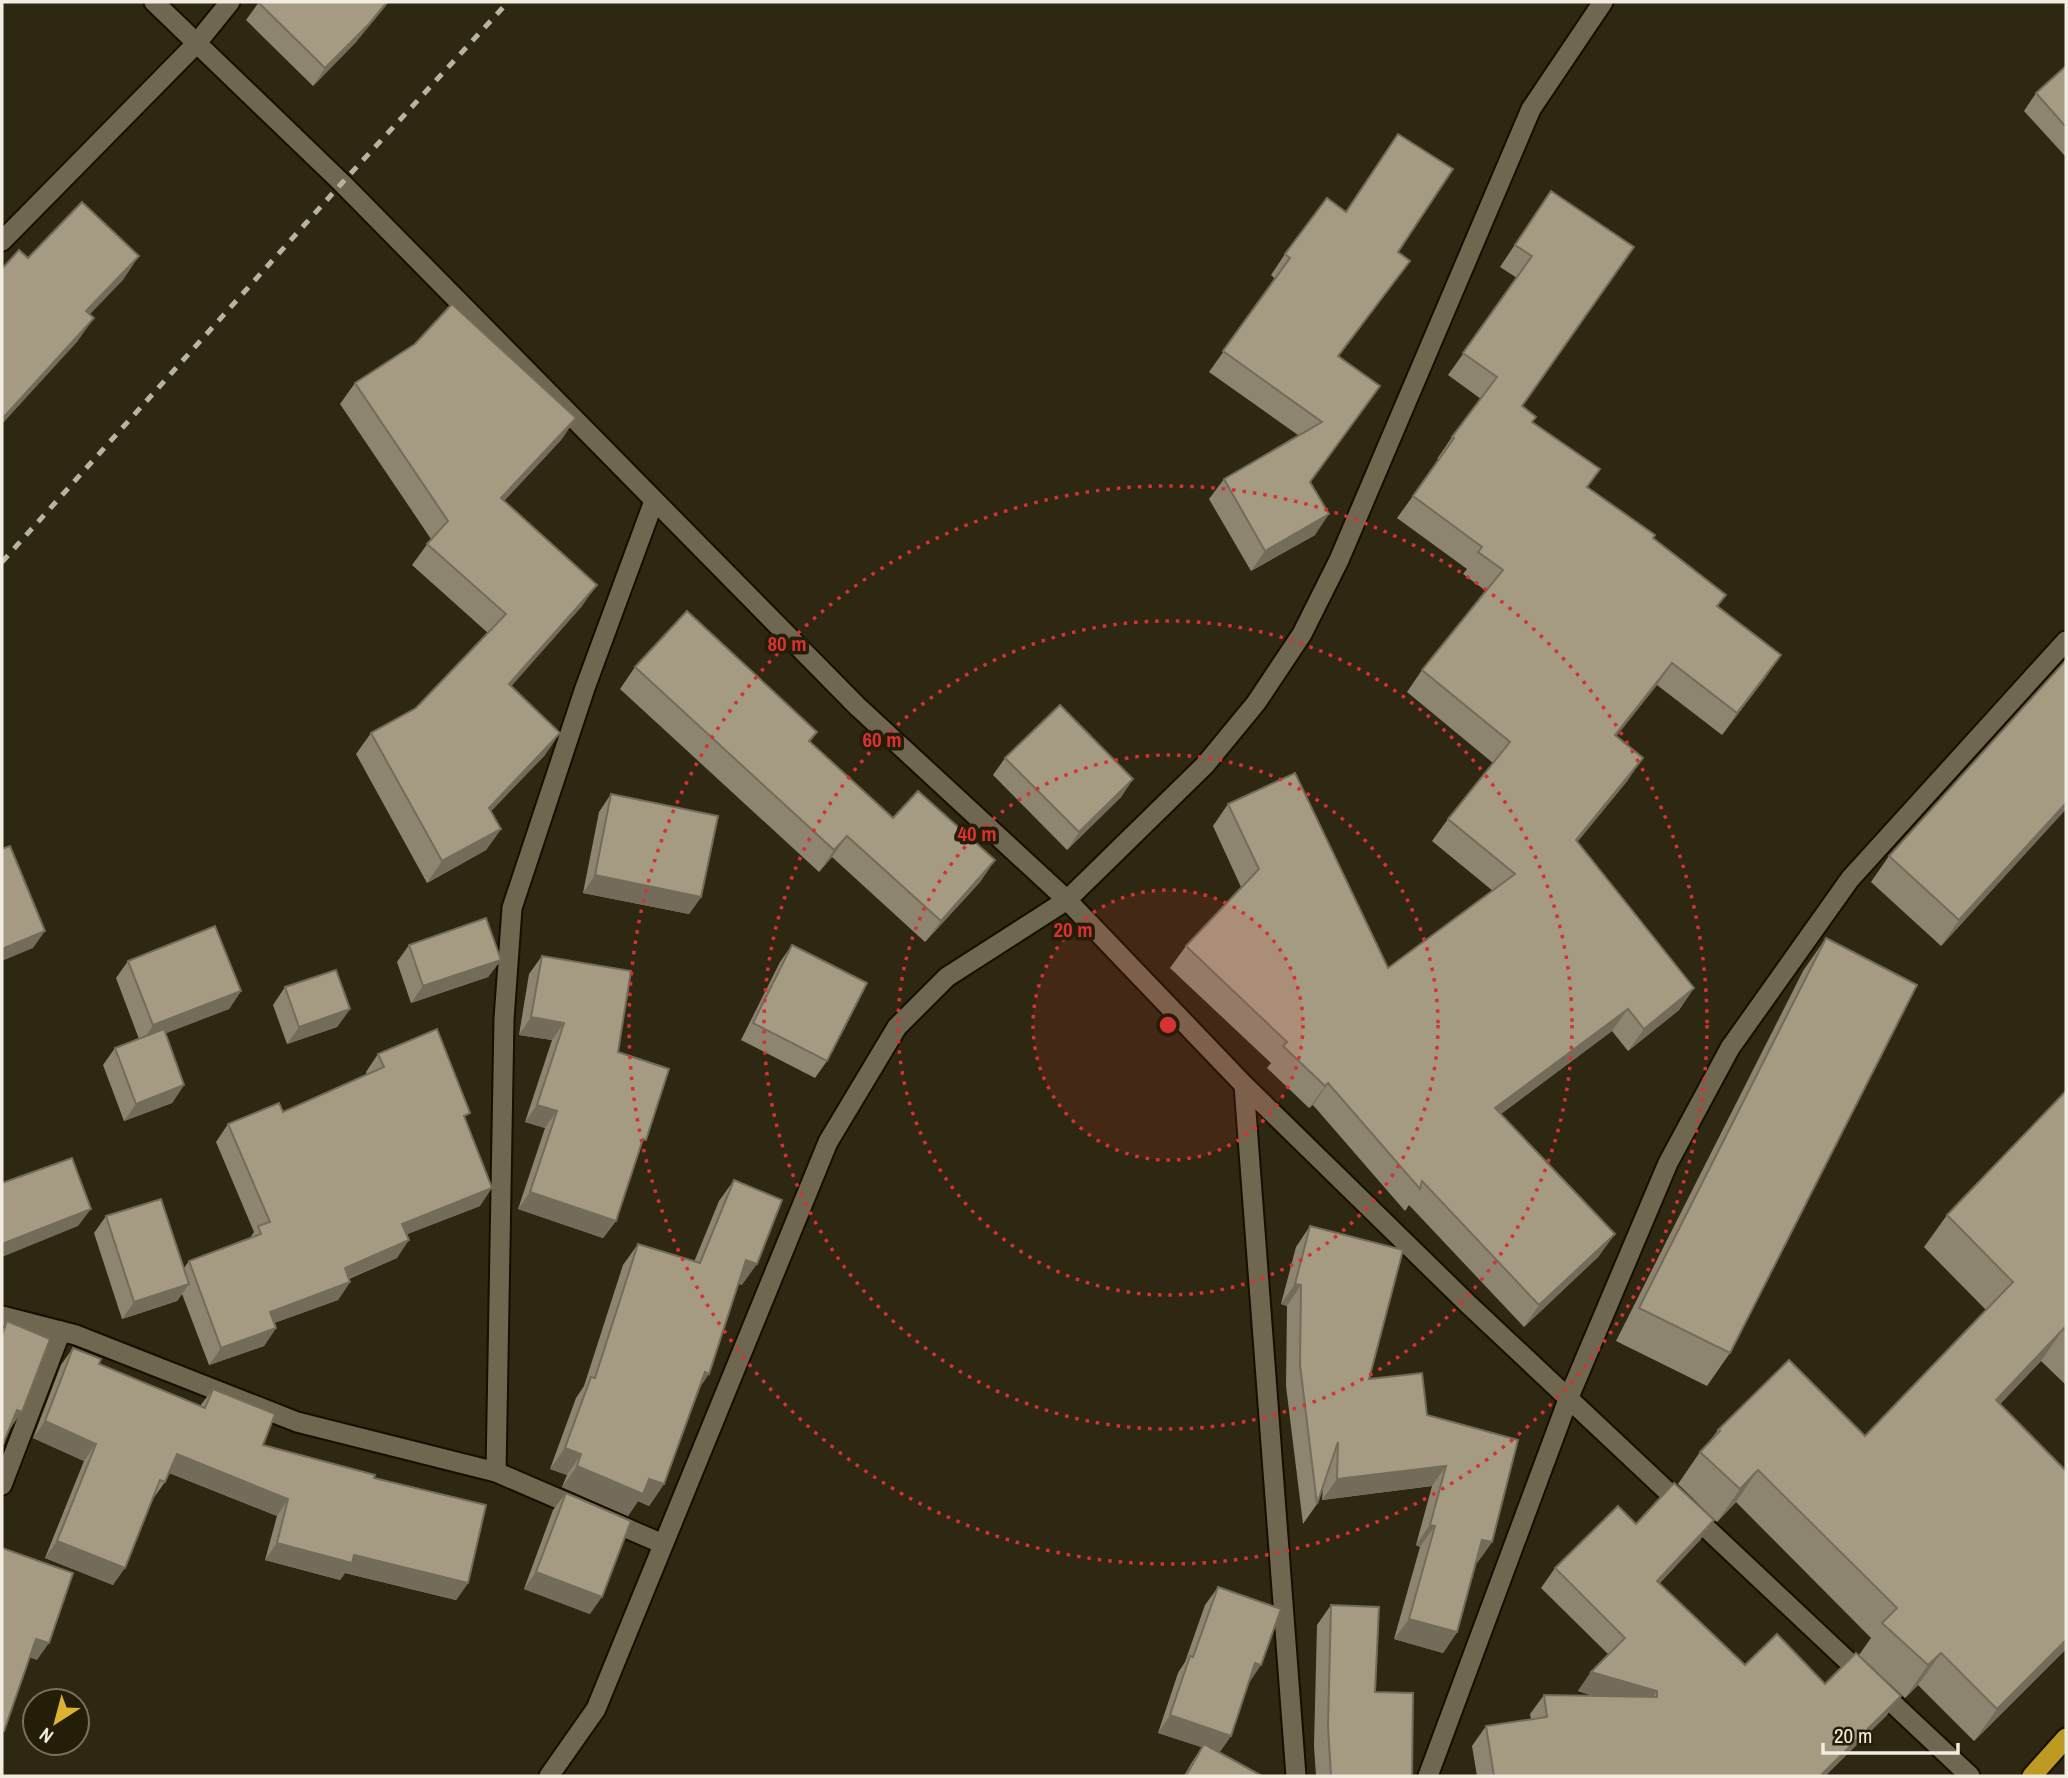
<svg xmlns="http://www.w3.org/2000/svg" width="2068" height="1778" viewBox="0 0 2068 1778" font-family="'Archivo Narrow',sans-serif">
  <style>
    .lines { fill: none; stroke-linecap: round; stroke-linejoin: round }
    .service-casing { stroke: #160f00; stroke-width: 23 }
    .minor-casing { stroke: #160f00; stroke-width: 23 }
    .trunk-casing { stroke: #160f00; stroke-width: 23 }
    .service { stroke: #706750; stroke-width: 19 }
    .minor { stroke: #706750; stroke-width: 19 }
    .trunk { stroke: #bd9a21; stroke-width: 19 }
    .rail { stroke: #b8b3a3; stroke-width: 5; stroke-dasharray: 9 9; stroke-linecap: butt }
    .wall { fill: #8d8570 }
    .shaded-wall { fill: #736c5b }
    .building { fill: #a49b82; stroke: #736c5b; stroke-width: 2 }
    .ring { fill: none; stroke: #d73231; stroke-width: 3.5; stroke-dasharray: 3.5 7 }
    .centre { fill: #d73231; stroke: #241d08; stroke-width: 3.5 }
    .ring-label { font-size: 21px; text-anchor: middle; font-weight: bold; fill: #d73231; stroke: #241d08; stroke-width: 7; stroke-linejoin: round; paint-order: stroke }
  </style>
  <rect width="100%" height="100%" fill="#2e2712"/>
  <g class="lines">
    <defs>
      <g id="service">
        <path d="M154,2L342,183L857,706L1067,900L1244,1085L1468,1304L1970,1776"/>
        <path d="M2,241L196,44L230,2"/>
        <path d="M1244,1085L1296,1776"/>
        <path d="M2,1316L76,1335L297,1422L496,1472L663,1544"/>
        <path d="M496,1472L504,1019L512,908L585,688L654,501"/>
        <path d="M2,1485L61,1331"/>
        <path d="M1428,1776L1569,1397L1668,1163L1730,1048L1850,879L2066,641"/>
      </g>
      <path id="minor" d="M549,1776L596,1709L828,1142L897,1027L947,977L1067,900L1205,765L1256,703L1302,634L1339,560L1531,109L1603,2"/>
      <path id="trunk" d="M2032,1776L2066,1738"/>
    </defs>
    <use href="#service" class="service-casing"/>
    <use href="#minor" class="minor-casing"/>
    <use href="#trunk" class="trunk-casing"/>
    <use href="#service" class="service"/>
    <use href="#minor" class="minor"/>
    <use href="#trunk" class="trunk"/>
    <path class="rail" d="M2,562L342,183L508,2"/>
  </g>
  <g class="wall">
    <path d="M259,2L357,41L313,86L246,20Z"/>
    <path d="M2066,66V157L2024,111L2036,93Z"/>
    <path d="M1398,134V252L1395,281L1339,356L1311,482L1315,535L1251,571L1209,499L1224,479L1298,435L1209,372L1275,279L1271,275L1285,254L1346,212Z"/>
    <path d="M1536,213L1522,406L1532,422L1587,487L1726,595L1718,606L1766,677L1722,735L1657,685L1616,736L1628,780L1577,842L1694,988L1679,1010L1628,1051L1612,1031L1501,1114L1599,1256L1524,1327L1409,1205L1405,1211L1313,1105L1309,1108L1267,1068L1271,1063L1170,968L1186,946L1241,887L1213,826L1228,804L1388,968L1493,891L1432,841L1448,819L1493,763L1407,692L1422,670L1486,591L1463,574L1467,569L1397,518L1439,460L1437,459L1452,437L1481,399L1448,375L1517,278L1500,267Z"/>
    <path d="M355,383L576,418L561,440L504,501L582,606L511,686L545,755L491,811L501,829L486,850L427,883L356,754L371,733L416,708L488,633L412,565L431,539L340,404Z"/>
    <path d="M635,667L817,732L810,742L893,818L995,860L980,882L925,942L832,857L819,872L620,689Z"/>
    <path d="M1005,758L1133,779L1121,797L1067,850L993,775Z"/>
    <path d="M611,794L701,897L689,914L583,893L599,812Z"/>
    <path d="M2066,809L1941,946L1871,882L1889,856Z"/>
    <path d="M1826,938L1730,1353L1707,1386L1616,1341L1803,971Z"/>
    <path d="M409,945L501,960L488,977L411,1003L397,962Z"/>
    <path d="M792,945L827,1061L815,1078L741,1040L780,962Z"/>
    <path d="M542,956L618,1052L640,1149L616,1221L603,1238L518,1209L545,1128L525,1122L552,1040L519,1035L529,974Z"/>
    <path d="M128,961L241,991L229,1009L165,1033L184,1085L172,1103L124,1121L103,1065L115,1048L139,1039L116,978Z"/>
    <path d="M285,987L350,1009L337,1027L287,1044L273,1005Z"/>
    <path d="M378,1054L465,1121L480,1206L407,1234L397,1258L349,1279L350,1282L338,1300L274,1323L276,1328L264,1346L209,1365L182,1294L177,1301L122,1319L94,1233L106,1216L184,1268L189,1261L250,1238L254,1232L216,1142L228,1124L283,1112L367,1075L366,1072Z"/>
    <path d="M2066,1091V1385L2041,1361L2000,1404L2066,1649L1974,1741L1918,1685L1905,1698L1859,1655L1871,1638L1736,1502L1717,1522L1678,1484L1700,1452L1709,1442L1718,1430L1865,1436L1986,1310L1924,1247L1947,1215Z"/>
    <path d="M734,1180L742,1285L739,1284L664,1484L649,1506L638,1501L628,1516L562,1487L567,1475L550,1469L576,1398L584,1386L623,1265L638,1244L694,1262L719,1201Z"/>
    <path d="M1310,1226L1369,1379L1427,1415L1492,1542L1477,1563L1476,1562L1457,1632L1443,1653L1394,1639L1420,1547L1416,1545L1432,1486L1322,1500L1323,1487L1317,1504L1303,1524L1286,1386L1287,1306L1281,1304L1296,1247Z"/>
    <path d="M73,1348L99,1364L200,1406L213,1389L263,1445L374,1478L468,1583L456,1600L345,1573L340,1580L265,1560L277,1516L169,1473L165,1482L153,1499L113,1585L45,1558L84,1461L33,1438L61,1365Z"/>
    <path d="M566,1493L590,1614L524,1589L553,1510Z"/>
    <path d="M1636,1524L1701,1539L1659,1584L1745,1665L1825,1684L1887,1715L1825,1776H1477L1472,1746L1486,1726L1531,1719L1530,1714L1544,1695L1593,1696L1578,1691L1591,1672L1608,1654L1541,1588L1555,1568Z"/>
    <path d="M1218,1587L1249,1683L1231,1736L1219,1753L1262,1776H1184L1192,1762L1202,1747L1158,1733L1178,1673L1185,1662L1205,1605Z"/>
    <path d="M1331,1605L1375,1692L1412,1776H1316L1314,1746L1317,1625Z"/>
  </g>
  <g class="shaded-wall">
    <path d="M387,2H389L357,41L313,86L325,68Z"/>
    <path d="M139,256L123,280L70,335L86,311Z"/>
    <path d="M1410,261L1395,281L1324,376L1338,356Z"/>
    <path d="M94,318L77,342L2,424V419Z"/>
    <path d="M576,418L561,440L486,520L501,498Z"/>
    <path d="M1329,514L1315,535L1251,571L1265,551Z"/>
    <path d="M597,585L582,606L494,706L509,684Z"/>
    <path d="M1781,655L1766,677L1722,735L1737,713Z"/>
    <path d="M1672,663L1657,685L1600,757L1615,735Z"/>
    <path d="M560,733L545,755L474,829L489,808Z"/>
    <path d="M1643,758L1628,780L1561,862L1576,840Z"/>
    <path d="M1133,779L1121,797L1067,850L1079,832Z"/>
    <path d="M2066,803V809L1941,946L1959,920Z"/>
    <path d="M501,829L486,850L427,883L442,861Z"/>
    <path d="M847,836L832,857L819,872L834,850Z"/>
    <path d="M995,860L980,882L925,942L941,921Z"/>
    <path d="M595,875L701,897L689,914L583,893Z"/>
    <path d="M45,931L33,948L2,961V949Z"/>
    <path d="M501,960L488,977L411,1003L423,986Z"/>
    <path d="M1694,988L1679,1010L1628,1051L1644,1029Z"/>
    <path d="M241,991L229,1009L141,1043L153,1025Z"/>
    <path d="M350,1009L337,1027L287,1044L299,1027Z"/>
    <path d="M1628,1009L1612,1031L1479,1130L1495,1108Z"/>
    <path d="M531,1017L564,1023L552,1040L519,1035Z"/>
    <path d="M1328,1083L1313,1105L1309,1108L1325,1086Z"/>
    <path d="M184,1085L172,1103L124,1121L136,1104Z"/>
    <path d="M537,1105L557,1111L545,1128L525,1122Z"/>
    <path d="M492,1188L480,1206L390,1241L402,1224Z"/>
    <path d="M530,1192L616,1221L603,1238L518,1209Z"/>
    <path d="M91,1209L78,1226L2,1257V1244Z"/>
    <path d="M1615,1234L1599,1256L1524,1327L1539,1305Z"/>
    <path d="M409,1240L397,1258L332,1285L345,1268Z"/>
    <path d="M746,1260L757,1264L742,1285L732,1281Z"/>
    <path d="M350,1282L338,1300L257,1329L270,1312Z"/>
    <path d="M189,1284L177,1301L122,1319L134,1302Z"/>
    <path d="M1295,1284L1301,1285L1287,1306L1281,1304Z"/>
    <path d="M276,1328L264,1346L209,1365L221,1348Z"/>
    <path d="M2064,1328L2041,1361L1973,1433L1996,1400Z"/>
    <path d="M705,1372L709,1374L695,1395Z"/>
    <path d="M17,1410L22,1412L10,1429L5,1427Z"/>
    <path d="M45,1421L96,1444L84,1461L33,1438Z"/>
    <path d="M565,1448L581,1454L567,1475L550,1469Z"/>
    <path d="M177,1454L288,1499L277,1516L165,1471Z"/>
    <path d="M577,1466L649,1479L664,1484L649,1506L638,1501L628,1516L562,1487Z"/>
    <path d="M1446,1466L1432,1486L1322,1500L1337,1479Z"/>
    <path d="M1758,1470L1736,1502L1717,1522L1740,1489Z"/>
    <path d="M1714,1520L1701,1539L1643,1601L1657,1581Z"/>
    <path d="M1430,1525L1435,1526L1420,1547L1416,1545Z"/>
    <path d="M1482,1540L1492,1542L1477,1563L1468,1560Z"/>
    <path d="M57,1541L125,1568L113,1585L45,1558Z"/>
    <path d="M277,1543L354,1555L468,1583L456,1600L345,1573L340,1580L265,1560Z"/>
    <path d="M536,1572L602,1597L590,1614L524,1589Z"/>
    <path d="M1409,1619L1457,1632L1443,1653L1394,1639Z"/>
    <path d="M36,1639L49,1643L37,1660L25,1656Z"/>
    <path d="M2066,1640V1649L1974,1741L1997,1709Z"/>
    <path d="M1941,1653L1918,1685L1905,1698L1928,1665Z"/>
    <path d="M1255,1663L1261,1665L1249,1683L1243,1680Z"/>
    <path d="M1591,1672L1657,1691L1644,1710L1578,1691Z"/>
    <path d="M1901,1696L1887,1715L1825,1776H1820Z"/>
    <path d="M1170,1715L1231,1736L1219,1753L1158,1733Z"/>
  </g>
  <g class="building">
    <path d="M259,2H387L369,24L325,68L259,3Z"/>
    <path d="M2066,66V127L2036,93Z"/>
    <path d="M1398,134L1453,169L1398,252L1410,261L1338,356L1380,386L1310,482L1329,514L1265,551L1224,479L1322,422L1223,351L1290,258L1285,254L1327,198L1346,212Z"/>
    <path d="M1551,191L1634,247L1522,406L1536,417L1532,422L1600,469L1587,487L1655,535L1653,538L1726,595L1717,606L1781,655L1737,713L1672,663L1615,735L1643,758L1576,840L1694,988L1644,1029L1628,1009L1495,1108L1615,1234L1539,1305L1422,1181L1420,1189L1328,1083L1325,1086L1283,1046L1287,1042L1186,946L1259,869L1228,804L1295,773L1388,968L1515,874L1448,819L1510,742L1422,670L1503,570L1478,552L1482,547L1413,496L1454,438L1452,437L1497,377L1463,353L1532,256L1515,245Z"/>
    <path d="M82,202L139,256L86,311L94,318L2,419V269L19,250L28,258Z"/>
    <path d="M452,304L576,418L501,498L597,585L509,684L560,733L489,808L501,829L442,861L371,733L416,708L506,614L427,544L448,521L355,383L415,344Z"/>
    <path d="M687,611L817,732L809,741L893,818L918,791L995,860L941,921L847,836L834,850L635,667Z"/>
    <path d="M2066,660V803L1959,920L1889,856Z"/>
    <path d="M1060,705L1133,779L1079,832L1005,758Z"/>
    <path d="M611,794L718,816L701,897L595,875Z"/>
    <path d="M10,846L45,931L2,949V849Z"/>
    <path d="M486,918L501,960L423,986L409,945Z"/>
    <path d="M215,926L241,991L153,1025L128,961Z"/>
    <path d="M1826,938L1917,985L1730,1353L1639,1308Z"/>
    <path d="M792,945L867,983L827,1061L753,1023Z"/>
    <path d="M542,956L631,971L618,1052L669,1069L646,1140L643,1139L616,1221L530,1192L557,1111L537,1105L564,1023L531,1017Z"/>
    <path d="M336,970L350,1009L299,1027L285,987Z"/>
    <path d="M164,1029L184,1085L136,1104L115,1048Z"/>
    <path d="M437,1029L470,1113L464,1116L492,1188L402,1224L409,1240L345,1268L350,1282L270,1312L276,1328L221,1348L189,1261L261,1234L258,1226L270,1222L228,1124L279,1103L283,1112L384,1067L378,1054Z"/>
    <path d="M2066,1091V1331L2064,1328L1996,1400L2066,1471V1640L1997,1709L1941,1653L1928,1665L1882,1623L1897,1608L1758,1470L1740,1489L1700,1452L1720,1431L1718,1430L1789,1360L1865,1436L2013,1282L1947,1215Z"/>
    <path d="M72,1158L91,1209L2,1244V1182V1183Z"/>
    <path d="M734,1180L782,1200L757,1264L746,1260L709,1374L705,1372L664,1484L649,1479L643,1494L577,1466L581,1454L565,1448L591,1377L595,1378L638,1244L700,1263Z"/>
    <path d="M161,1199L189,1284L134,1302L106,1216Z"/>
    <path d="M1310,1226L1403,1250L1369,1379L1422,1373L1427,1415L1518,1440L1492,1542L1482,1540L1457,1632L1409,1619L1435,1526L1430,1525L1446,1466L1337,1479L1338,1442L1317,1504L1300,1365L1301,1285L1295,1284Z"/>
    <path d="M7,1321L50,1339L22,1412L17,1410L3,1444H2V1336Z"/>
    <path d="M73,1348L101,1359L99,1364L205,1408L213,1389L275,1414L263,1445L375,1475L374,1478L486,1505L468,1583L354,1555L352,1563L277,1543L288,1499L177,1454L165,1482L160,1480L125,1568L57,1541L96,1444L45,1421Z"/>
    <path d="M1674,1483L1714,1520L1657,1581L1745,1665L1777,1634L1825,1684L1856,1653L1901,1696L1821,1775L1823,1776H1494L1486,1726L1547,1717L1544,1695L1657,1697V1691L1591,1672L1625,1638L1555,1568L1618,1506L1636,1524Z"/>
    <path d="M566,1493L631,1521L602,1597L536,1572Z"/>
    <path d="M2,1548L73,1573L49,1643L36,1639L4,1731L2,1730Z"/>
    <path d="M1218,1587L1281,1609L1261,1665L1255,1663L1231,1736L1170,1715L1190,1656L1193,1657Z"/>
    <path d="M1331,1605L1379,1607L1375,1692L1413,1693L1412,1776H1331L1328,1726Z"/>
    <path d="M1204,1744L1262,1776H1186Z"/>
  </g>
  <circle cx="1168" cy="1025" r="135" fill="#d73231" fill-opacity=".12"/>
  <g class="ring">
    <circle cx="1168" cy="1025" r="135"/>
    <circle cx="1168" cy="1025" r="270"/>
    <circle cx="1168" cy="1025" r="404"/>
    <circle cx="1168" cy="1025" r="539"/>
  </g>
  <circle cx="1168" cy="1025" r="10" class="centre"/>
  <g class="ring-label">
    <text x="787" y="651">80 m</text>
    <text x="882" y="747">60 m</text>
    <text x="977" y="841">40 m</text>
    <text x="1073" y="937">20 m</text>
  </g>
  <rect width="2068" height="1778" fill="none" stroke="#f2ede0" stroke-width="7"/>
  <g transform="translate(56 1722) rotate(216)"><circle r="33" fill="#241d08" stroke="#76705e" stroke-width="2"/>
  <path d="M0-5L12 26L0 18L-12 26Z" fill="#dbb233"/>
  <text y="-10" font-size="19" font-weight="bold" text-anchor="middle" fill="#f2ede0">N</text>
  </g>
  <path d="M1823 1743v10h135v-10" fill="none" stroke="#f2ede0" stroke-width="3.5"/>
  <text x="1834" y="1743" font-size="21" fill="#f2ede0" stroke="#241d08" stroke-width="5" paint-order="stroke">20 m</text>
</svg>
